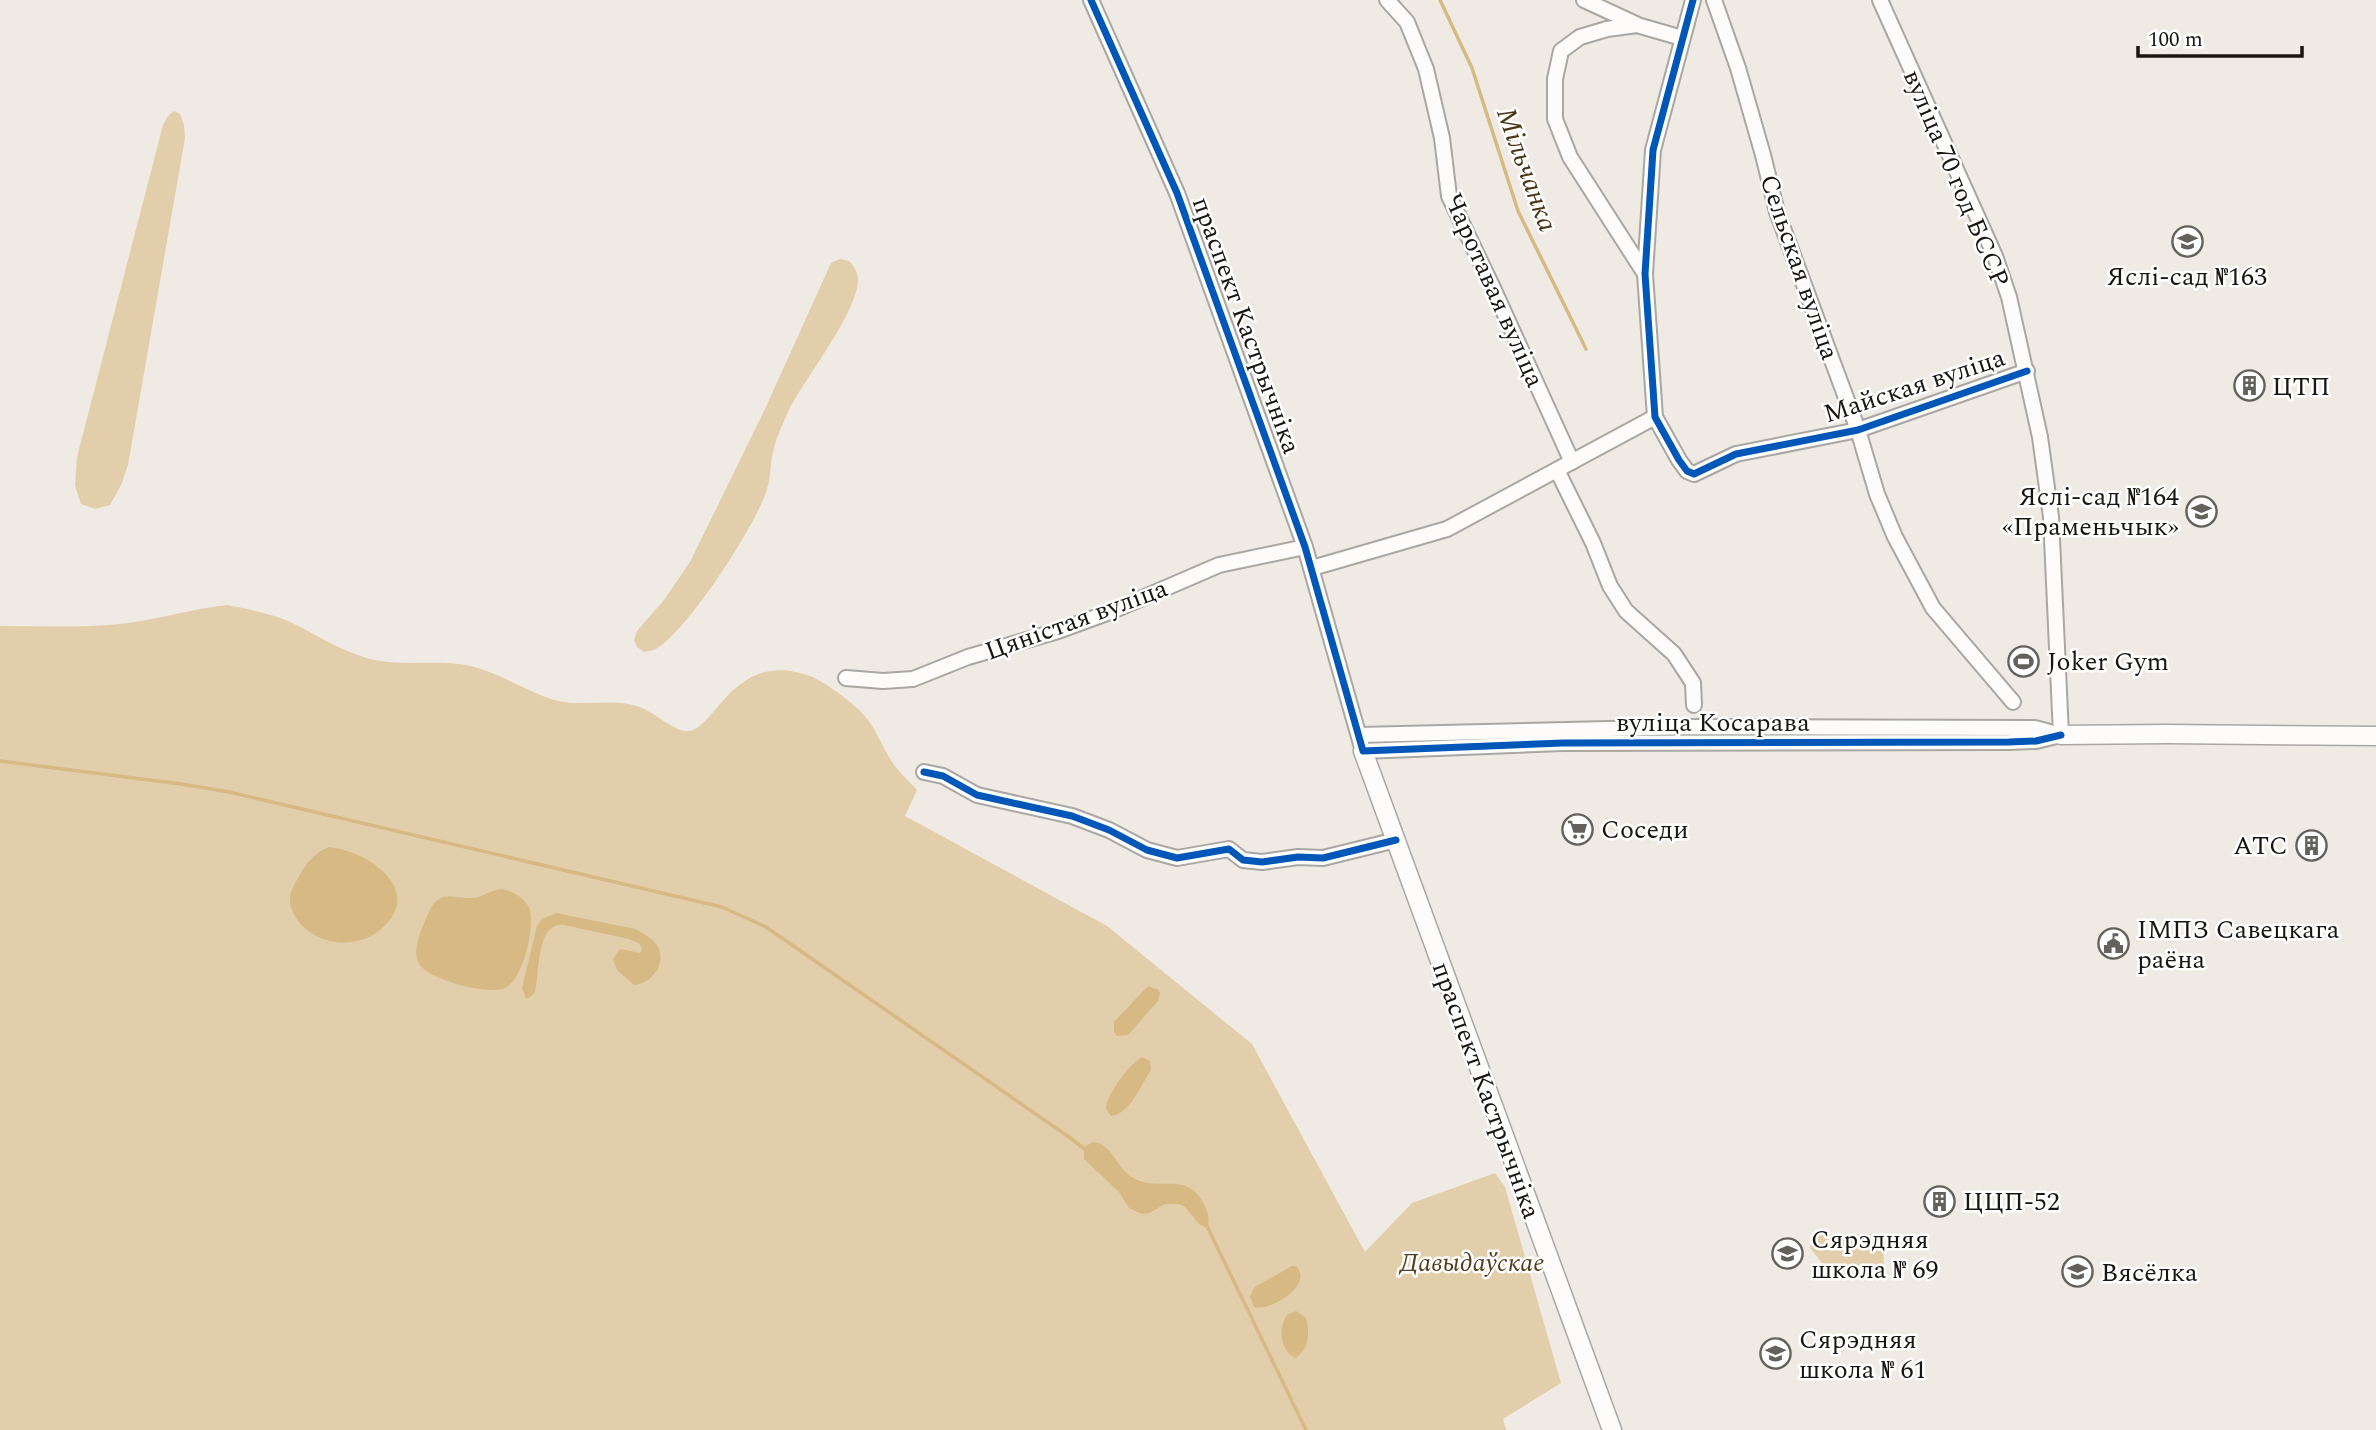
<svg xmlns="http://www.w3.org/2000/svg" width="2376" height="1430" viewBox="0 0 2376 1430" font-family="Spectral,serif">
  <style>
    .green { fill: #e3ceab }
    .water { fill: #d6b983 }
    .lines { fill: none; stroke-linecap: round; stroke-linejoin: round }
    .stream { stroke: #d6b983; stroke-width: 3.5 }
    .minor-casing { stroke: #aaa7a3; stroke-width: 18 }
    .major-casing { stroke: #aaa7a3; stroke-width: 21 }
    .minor { stroke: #fdfcfb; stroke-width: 14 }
    .major { stroke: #fdfcfb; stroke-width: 18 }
    .cycleway-casing { stroke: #fff; stroke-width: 11 }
    .cycleway { stroke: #0057b8; stroke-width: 7 }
    .labels { text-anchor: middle; stroke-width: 5; stroke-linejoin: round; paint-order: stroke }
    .street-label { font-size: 26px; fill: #191612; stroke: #fff }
    .poi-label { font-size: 26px; fill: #191612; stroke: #fff; text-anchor: start }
    .park-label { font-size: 26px; font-style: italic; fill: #513f1e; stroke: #fff }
    .water-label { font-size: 28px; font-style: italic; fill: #493716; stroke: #fff }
  </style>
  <rect width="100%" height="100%" fill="#efebe4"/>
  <g class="green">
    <path d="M174,111L180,114L184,125L185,138L128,465L121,485L110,505L95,509L81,504L75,486L77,457L163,125L168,116Z"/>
    <path d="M840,259L849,261C854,266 858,273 858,280C857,314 804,379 788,412C782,425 776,439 773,452C770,464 771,477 767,489C758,522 685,636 654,650C654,650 644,652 644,652L637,647L634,640L637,631L664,600L690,562L765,409L831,263Z"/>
    <path d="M227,605C248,609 268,613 288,621C316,634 340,651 370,659C403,667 437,659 471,666C500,673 525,691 554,700C581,707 607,699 633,705C652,709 670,729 685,731C715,735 731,647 810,676C826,682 854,704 865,716C876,729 883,748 892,762C899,772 909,781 917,790L905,816L1107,926L1252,1044L1365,1252L1412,1203L1495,1173L1505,1187L1561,1383L1503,1419L1506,1430H0V626C40,626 80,628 120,624C156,620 191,609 227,605Z"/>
    <path d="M1883,1234L1884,1267L1826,1268L1810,1248L1813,1235Z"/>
  </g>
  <g class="water">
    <path d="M329,847C369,851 427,892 380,930C354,951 312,945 295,916C292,910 289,903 290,896C292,887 298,879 302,871C309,860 316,852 329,847Z"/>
    <path d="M501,889C512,891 526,898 530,910C535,927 523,980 505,988C494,993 465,987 453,983C418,971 408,963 423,926C427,917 430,905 439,899C449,893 460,899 471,898C482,898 490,890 501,889Z"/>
    <path d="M556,913L635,929C643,933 653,938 658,947C667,964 651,984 634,985L617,970L613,959L620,949L640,953L642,950L640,944L629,939L564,925C536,922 540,972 535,992L529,998H526L522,988L537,926L542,919Z"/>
    <path d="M1148,986L1158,990L1160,993L1158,1001L1128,1035L1117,1036L1114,1032V1022Z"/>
    <path d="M1142,1057L1150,1061L1151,1070L1148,1075C1139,1089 1129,1114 1111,1116L1106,1109C1106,1095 1130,1063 1142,1057Z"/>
    <path d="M1093,1142C1112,1143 1116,1168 1132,1177C1158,1194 1186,1169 1204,1204C1207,1212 1210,1217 1208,1225L1205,1227L1199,1224L1185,1207L1179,1204H1165L1149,1213L1142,1214L1129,1208L1119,1192L1084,1159V1147Z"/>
    <path d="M1292,1266H1296C1315,1285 1269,1312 1254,1307L1250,1296L1255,1287Z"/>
    <path d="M1296,1311L1306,1318C1310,1333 1309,1350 1295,1358C1280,1350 1278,1328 1287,1315Z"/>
  </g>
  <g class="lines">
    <g class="stream">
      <path d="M1440,0L1472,68L1518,211L1586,349"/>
      <path d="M0,761L181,784L229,792L722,907L766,927L1069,1137L1087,1151"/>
      <path d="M1206,1224L1306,1430"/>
    </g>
    <defs>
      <g id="minor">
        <path d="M1091,0L1177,193L1305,547L1363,751L1563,743L2009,742L2036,741L2061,735"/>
        <path d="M1387,0L1407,22L1426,69L1442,138L1449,196L1493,288L1572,462"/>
        <path d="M1584,0L1636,24"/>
        <path d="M1693,0L1653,150L1645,274L1655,417L1679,460L1687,471L1694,474L1736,454L1858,430L2027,371"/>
        <path d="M1714,0L1738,68L1763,155L1777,212L1858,430L1877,494L1895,537L1933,608L2013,702"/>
        <path d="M1880,0L1995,256L2009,297L2040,437L2051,517L2061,735"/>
        <path d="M1645,274L1570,157L1555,119V79L1561,51L1580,37L1607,29L1637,25L1682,38"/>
        <path d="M1557,470L1593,543L1610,586L1626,611L1674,654L1693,683L1694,705"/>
        <path d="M1312,568L1447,529L1655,417"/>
        <path d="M846,678L883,681L913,679L968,657L1058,631L1110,612L1219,565L1305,547"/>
        <path d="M1359,735L1693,727L2035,728L2057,734"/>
        <path d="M924,772L943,776L977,795L1072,816L1109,830L1147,850L1177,858L1229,849L1243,860L1262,862L1298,857L1323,858L1396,840"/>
      </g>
      <g id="major">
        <path d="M2061,735L2167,734L2376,736"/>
        <path d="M1363,751L1612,1430"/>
      </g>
    </defs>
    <use href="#minor" class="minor-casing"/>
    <use href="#major" class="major-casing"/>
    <use href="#minor" class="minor"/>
    <use href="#major" class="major"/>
    <defs>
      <g id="cycleway">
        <path d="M1091,0L1177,193L1305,547L1363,751L1563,743L2009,742L2036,741L2061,735"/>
        <path d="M1693,0L1653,150L1645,274L1655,417L1679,460L1687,471L1694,474L1736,454L1858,430L2027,371"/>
        <path d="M924,772L943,776L977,795L1072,816L1109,830L1147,850L1177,858L1229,849L1243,860L1262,862L1298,857L1323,858L1396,840"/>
      </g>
    </defs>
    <use href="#cycleway" class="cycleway-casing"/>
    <use href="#cycleway" class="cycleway"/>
  </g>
  <defs>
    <symbol id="school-ring" viewBox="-11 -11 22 22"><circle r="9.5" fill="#fff" stroke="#64615c" stroke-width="1.5"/><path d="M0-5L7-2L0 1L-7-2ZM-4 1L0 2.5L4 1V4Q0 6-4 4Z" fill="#64615c"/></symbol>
    <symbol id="building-ring" viewBox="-11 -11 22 22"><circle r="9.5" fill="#fff" stroke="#64615c" stroke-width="1.5"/><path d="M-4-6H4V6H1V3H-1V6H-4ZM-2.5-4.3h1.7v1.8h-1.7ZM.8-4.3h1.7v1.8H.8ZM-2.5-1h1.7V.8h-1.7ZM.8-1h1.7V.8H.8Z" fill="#64615c"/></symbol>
    <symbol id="stadium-ring" viewBox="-11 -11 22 22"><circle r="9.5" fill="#fff" stroke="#64615c" stroke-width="1.5"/><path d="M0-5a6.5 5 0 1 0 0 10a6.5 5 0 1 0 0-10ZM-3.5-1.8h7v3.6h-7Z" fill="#64615c"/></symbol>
    <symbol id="supermarket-ring" viewBox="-11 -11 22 22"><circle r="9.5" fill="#fff" stroke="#64615c" stroke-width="1.5"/><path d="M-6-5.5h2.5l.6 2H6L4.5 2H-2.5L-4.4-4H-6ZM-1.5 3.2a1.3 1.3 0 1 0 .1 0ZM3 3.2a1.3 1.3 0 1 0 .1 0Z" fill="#64615c"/></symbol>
    <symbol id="civic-ring" viewBox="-11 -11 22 22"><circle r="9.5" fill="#fff" stroke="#64615c" stroke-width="1.5"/><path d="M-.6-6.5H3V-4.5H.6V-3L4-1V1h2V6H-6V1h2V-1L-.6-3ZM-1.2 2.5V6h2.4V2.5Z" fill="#64615c"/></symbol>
  </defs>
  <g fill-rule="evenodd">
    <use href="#school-ring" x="2170" y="224" width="35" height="35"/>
    <use href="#building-ring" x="2232" y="368" width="35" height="35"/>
    <use href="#school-ring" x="2184" y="494" width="35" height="35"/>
    <use href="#stadium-ring" x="2006" y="644" width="35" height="35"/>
    <use href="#supermarket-ring" x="1560" y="812" width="35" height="35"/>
    <use href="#building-ring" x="2294" y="828" width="35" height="35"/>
    <use href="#civic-ring" x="2096" y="926" width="35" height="35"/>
    <use href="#building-ring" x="1922" y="1184" width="35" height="35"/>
    <use href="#school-ring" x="1770" y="1236" width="35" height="35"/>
    <use href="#school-ring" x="2060" y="1254" width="35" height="35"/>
    <use href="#school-ring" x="1758" y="1336" width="35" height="35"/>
  </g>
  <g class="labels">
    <g class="street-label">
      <text transform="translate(1957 178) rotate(67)" y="9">вуліца 70 год БССР</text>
      <text transform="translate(1800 267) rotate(71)" y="9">Сельская вуліца</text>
      <text transform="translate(1495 290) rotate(66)" y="9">Чаротавая вуліца</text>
      <text transform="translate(1247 325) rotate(70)" y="9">праспект Кастрычніка</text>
      <text transform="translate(1914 385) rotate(-18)" y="9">Майская вуліца</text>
      <text transform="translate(1076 619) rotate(-20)" y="9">Цяністая вуліца</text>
      <text x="1713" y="731">вуліца Косарава</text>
      <text transform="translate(1487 1090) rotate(70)" y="9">праспект Кастрычніка</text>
    </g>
    <g class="poi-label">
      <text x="2187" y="285" text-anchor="middle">Яслі-сад №163</text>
      <text x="2272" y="395">ЦТП</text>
      <text x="2179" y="505" text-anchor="end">Яслі-сад №164<tspan x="2179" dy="30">«Праменьчык»</tspan></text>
      <text x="2047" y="670">Joker Gym</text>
      <text x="1601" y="838">Соседи</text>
      <text x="2288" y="854" text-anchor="end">АТС</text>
      <text x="2137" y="938">ІМПЗ Савецкага<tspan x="2137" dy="30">раёна</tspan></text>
      <text x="1963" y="1210">ЦЦП-52</text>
      <text x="1811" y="1248">Сярэдняя<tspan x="1811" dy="30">школа № 69</tspan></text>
      <text x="2101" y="1281">Вясёлка</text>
      <text x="1799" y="1348">Сярэдняя<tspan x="1799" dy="30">школа № 61</tspan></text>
    </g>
    <g class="park-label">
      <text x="1472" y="1271">Давыдаўскае</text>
    </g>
    <g class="water-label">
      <text transform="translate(1528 169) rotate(70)" y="10">Мільчанка</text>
    </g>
  </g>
  <path d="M2138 46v10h164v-10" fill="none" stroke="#191612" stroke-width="3.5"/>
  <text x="2148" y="46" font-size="21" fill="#191612" stroke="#ffffff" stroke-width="5" paint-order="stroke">100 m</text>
</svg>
